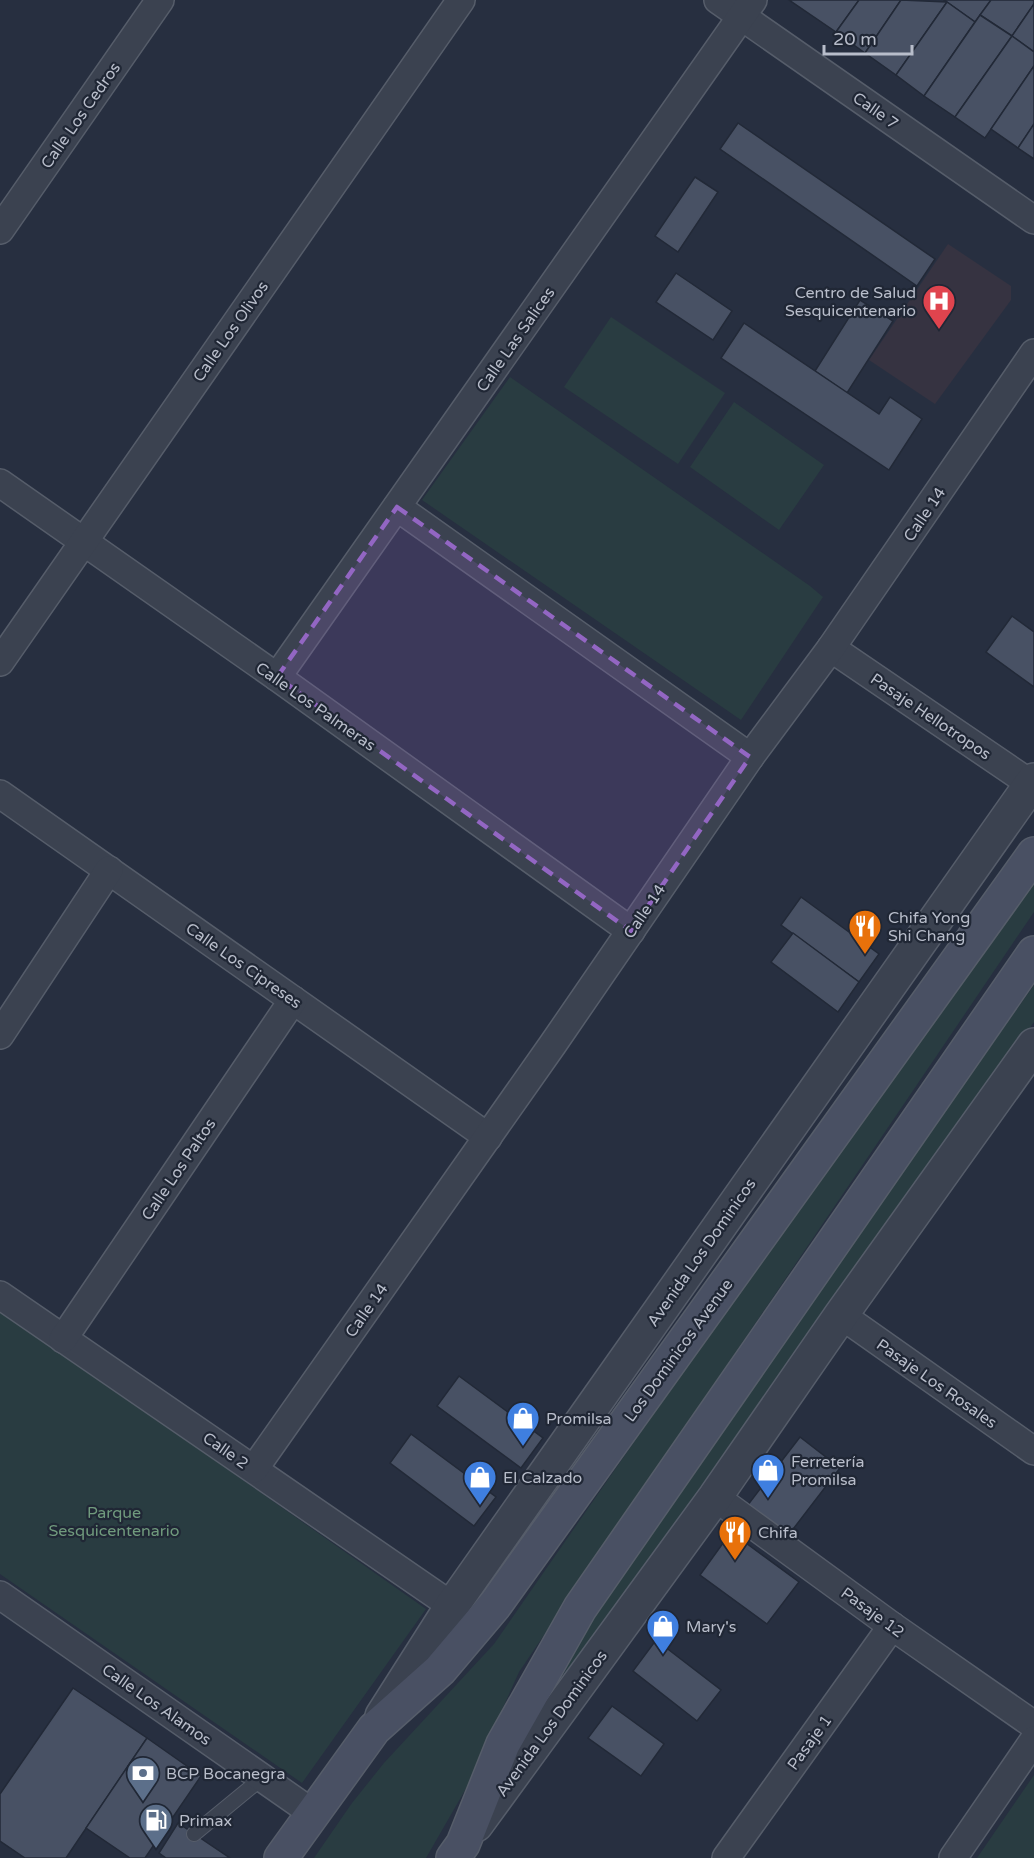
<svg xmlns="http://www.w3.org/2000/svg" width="1034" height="1858" viewBox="0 0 1034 1858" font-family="'Varela Round',sans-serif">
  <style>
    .medical { fill: #363341 }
    .green { fill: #293c41 }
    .building { fill: #485164; stroke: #222937; stroke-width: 1.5 }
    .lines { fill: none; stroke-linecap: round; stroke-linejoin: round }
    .service-casing { stroke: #565d6a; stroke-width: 16 }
    .minor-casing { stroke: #565d6a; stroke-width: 30 }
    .tertiary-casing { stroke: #565d6a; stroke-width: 36 }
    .secondary-casing { stroke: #565d6a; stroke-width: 36 }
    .service { stroke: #3b4250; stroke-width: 14 }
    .minor { stroke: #3b4250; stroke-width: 27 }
    .tertiary { stroke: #3b4250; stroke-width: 33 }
    .secondary { stroke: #495063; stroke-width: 33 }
    .marked { fill: #9366c3; fill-opacity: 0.2; stroke: #9366c3; stroke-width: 4.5; stroke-dasharray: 12 8; stroke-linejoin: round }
    .labels { text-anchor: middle; stroke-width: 4.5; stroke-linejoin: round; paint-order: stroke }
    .street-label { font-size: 16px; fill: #b8bdca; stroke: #202735 }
    .poi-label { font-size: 16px; fill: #b8bdca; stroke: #202735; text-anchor: start }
    .park-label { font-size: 16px; fill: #709a7d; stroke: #202735 }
  </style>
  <rect width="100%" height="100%" fill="#272f40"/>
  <path class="medical" d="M948,244L1011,286V300L935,404L869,360Z"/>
  <g class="green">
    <path d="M611,317L725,393L678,464L564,387Z"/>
    <path d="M510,377L810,586L823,597L741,720L422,500Z"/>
    <path d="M734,402L824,465L779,530L690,467Z"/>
    <path d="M1034,865V912L519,1672L468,1785L426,1858H314L352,1803L384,1763L494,1644Z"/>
    <path d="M1034,985V1022L548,1704L608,1587Z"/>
    <path d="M0,1309L426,1609L302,1783L0,1574Z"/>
    <path d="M1034,1775V1858H977Z"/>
  </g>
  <g class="building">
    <path d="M789,0H859L836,32Z"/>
    <path d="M859,0H901L865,53L836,32Z"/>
    <path d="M901,0L947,2L896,75L865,53Z"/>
    <path d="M944,0H991L975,22Z"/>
    <path d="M991,0H1034V4L1012,36L980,15Z"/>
    <path d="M947,2L975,22L924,96L896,75Z"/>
    <path d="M1034,4V52L1012,36Z"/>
    <path d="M980,15L1012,36L955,117L924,96Z"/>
    <path d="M1012,36L1034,52V66L985,138L955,117Z"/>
    <path d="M1034,66V124L1018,148L991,129Z"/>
    <path d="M738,123L935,259L917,286L720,149Z"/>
    <path d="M1034,124V159L1018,148Z"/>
    <path d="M695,177L718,192L678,252L655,236Z"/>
    <path d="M676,273L732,311L713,340L656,302Z"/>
    <path d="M860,300L893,321L847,393L815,371Z"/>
    <path d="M744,323L879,414L890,397L922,419L889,470L721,358Z"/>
    <path d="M1012,616L1034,632V687L986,652Z"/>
    <path d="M801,897L879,954L859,982L781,925Z"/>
    <path d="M793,933L859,982L838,1012L771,962Z"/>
    <path d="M459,1376L543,1438L521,1468L437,1406Z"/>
    <path d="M411,1434L496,1497L474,1526L390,1463Z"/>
    <path d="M800,1437L840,1468L787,1537L747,1506Z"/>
    <path d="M731,1532L799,1582L767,1624L700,1575Z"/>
    <path d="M656,1640L721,1690L697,1721L633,1671Z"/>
    <path d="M73,1688L147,1738L66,1858H25L0,1841V1794Z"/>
    <path d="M612,1706L664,1744L641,1776L588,1738Z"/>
    <path d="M147,1738L201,1776L145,1858H130L86,1828Z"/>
    <path d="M178,1823L230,1858H166L159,1853Z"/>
  </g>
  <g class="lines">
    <defs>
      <path id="service" d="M194,1834L262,1778"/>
      <g id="minor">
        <path d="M718,0L1034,220"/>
        <path d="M0,230L160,0"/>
        <path d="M0,483L277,677L631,931"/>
        <path d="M397,507L750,757"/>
        <path d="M831,648L1031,784"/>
        <path d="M0,662L461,0"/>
        <path d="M277,677L753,0"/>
        <path d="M0,794L488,1137"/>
        <path d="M0,1035L109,870"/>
        <path d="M0,1295L452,1606"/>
        <path d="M841,1315L1034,1451"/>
        <path d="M63,1339L293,1000"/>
        <path d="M254,1469L553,1044L750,757L831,648L1034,353"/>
        <path d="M715,1497L892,1626L1034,1725"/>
        <path d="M0,1595L314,1814"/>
        <path d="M726,1858L892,1626"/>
        <path d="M953,1858L1034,1740"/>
      </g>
      <g id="tertiary">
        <path d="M382,1716L452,1606L1034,780"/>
        <path d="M476,1825L715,1497L841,1315L1034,1045"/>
      </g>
      <g id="secondary">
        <path d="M281,1858L374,1729L440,1670L495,1605L1034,854"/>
        <path d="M453,1858L463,1844L503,1744L580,1608L1034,953"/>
      </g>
    </defs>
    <use href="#service" class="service-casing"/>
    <use href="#minor" class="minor-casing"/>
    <use href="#tertiary" class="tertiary-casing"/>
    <use href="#secondary" class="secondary-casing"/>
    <use href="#service" class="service"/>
    <use href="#minor" class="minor"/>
    <use href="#tertiary" class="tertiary"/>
    <use href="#secondary" class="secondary"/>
  </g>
  <path class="marked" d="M397,507L750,757L631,931L277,677Z"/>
  <defs>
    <symbol id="hospital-pin" viewBox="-11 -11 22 30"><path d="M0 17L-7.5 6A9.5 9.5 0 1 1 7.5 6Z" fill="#e0444e" stroke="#202735"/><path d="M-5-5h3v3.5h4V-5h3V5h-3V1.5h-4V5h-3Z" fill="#fff"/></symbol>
    <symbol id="restaurant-pin" viewBox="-11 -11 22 30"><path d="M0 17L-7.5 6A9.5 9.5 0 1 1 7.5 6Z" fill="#e8710a" stroke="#202735"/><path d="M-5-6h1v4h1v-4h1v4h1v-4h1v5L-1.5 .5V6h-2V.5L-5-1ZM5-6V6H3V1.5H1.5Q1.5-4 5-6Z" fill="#fff"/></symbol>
    <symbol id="shop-pin" viewBox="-11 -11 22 30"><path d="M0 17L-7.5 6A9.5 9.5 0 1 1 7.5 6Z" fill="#3f7fe0" stroke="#202735"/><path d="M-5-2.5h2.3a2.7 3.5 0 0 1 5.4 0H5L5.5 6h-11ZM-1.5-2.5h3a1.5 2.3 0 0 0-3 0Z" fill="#fff"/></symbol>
    <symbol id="bank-pin" viewBox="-11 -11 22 30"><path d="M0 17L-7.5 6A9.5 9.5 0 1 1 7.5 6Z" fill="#5c6f8a" stroke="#202735"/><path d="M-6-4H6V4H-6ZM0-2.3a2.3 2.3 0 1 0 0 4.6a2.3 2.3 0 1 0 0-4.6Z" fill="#fff"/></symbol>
    <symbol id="fuel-pin" viewBox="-11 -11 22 30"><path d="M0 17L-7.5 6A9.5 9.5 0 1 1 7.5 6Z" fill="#5c6f8a" stroke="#202735"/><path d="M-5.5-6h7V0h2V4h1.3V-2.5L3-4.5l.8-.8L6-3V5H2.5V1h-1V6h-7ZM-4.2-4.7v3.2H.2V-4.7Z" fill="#fff"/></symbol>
  </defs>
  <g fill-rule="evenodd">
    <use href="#hospital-pin" x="920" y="282" width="38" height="52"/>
    <use href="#restaurant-pin" x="846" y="907" width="38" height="52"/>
    <use href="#shop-pin" x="504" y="1399" width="38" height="52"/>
    <use href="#shop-pin" x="749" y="1451" width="38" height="52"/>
    <use href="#shop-pin" x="461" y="1458" width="38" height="52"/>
    <use href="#restaurant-pin" x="716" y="1513" width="38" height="52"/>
    <use href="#shop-pin" x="644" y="1607" width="38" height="52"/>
    <use href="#bank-pin" x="124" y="1754" width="38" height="52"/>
    <use href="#fuel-pin" x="137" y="1801" width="38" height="52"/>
  </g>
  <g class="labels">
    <g class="street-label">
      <text transform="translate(876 110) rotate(35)" y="6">Calle 7</text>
      <text transform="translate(80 115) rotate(-55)" y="6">Calle Los Cedros</text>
      <text transform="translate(230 331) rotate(-55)" y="6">Calle Los Olivos</text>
      <text transform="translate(515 339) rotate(-55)" y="6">Calle Las Salices</text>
      <text transform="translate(924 514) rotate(-56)" y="6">Calle 14</text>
      <text transform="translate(316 706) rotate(35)" y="6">Calle Los Palmeras</text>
      <text transform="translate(931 716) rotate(34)" y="6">Pasaje Hellotropos</text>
      <text transform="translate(644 911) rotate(-56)" y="6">Calle 14</text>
      <text transform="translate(244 965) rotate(35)" y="6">Calle Los Cipreses</text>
      <text transform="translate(178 1169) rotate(-56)" y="6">Calle Los Paltos</text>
      <text transform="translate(701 1252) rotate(-55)" y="6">Avenida Los Dominicos</text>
      <text transform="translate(366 1310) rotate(-55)" y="6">Calle 14</text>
      <text transform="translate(678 1350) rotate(-54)" y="6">Los Dominicos Avenue</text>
      <text transform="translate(937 1383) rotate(35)" y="6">Pasaje Los Rosales</text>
      <text transform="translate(226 1450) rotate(35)" y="6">Calle 2</text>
      <text transform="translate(873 1612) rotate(36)" y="6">Pasaje 12</text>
      <text transform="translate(157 1704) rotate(35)" y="6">Calle Los Alamos</text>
      <text transform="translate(551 1723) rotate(-54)" y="6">Avenida Los Dominicos</text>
      <text transform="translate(809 1742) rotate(-54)" y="6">Pasaje 1</text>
    </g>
    <g class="poi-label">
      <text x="916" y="298" text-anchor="end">Centro de Salud<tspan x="916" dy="18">Sesquicentenario</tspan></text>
      <text x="888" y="923">Chifa Yong<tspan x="888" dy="18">Shi Chang</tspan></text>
      <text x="546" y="1424">Promilsa</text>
      <text x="791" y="1467">Ferretería<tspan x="791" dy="18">Promilsa</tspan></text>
      <text x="503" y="1483">El Calzado</text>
      <text x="758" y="1538">Chifa</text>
      <text x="686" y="1632">Mary's</text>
      <text x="166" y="1779">BCP Bocanegra</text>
      <text x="179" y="1826">Primax</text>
    </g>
    <g class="park-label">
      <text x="114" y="1518">Parque<tspan x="114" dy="18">Sesquicentenario</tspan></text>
    </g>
  </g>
  <path d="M824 45v9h88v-9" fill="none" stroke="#b8bdca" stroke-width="3"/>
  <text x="833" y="45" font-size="18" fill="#b8bdca" stroke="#202735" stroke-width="4.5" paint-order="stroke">20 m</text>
</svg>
